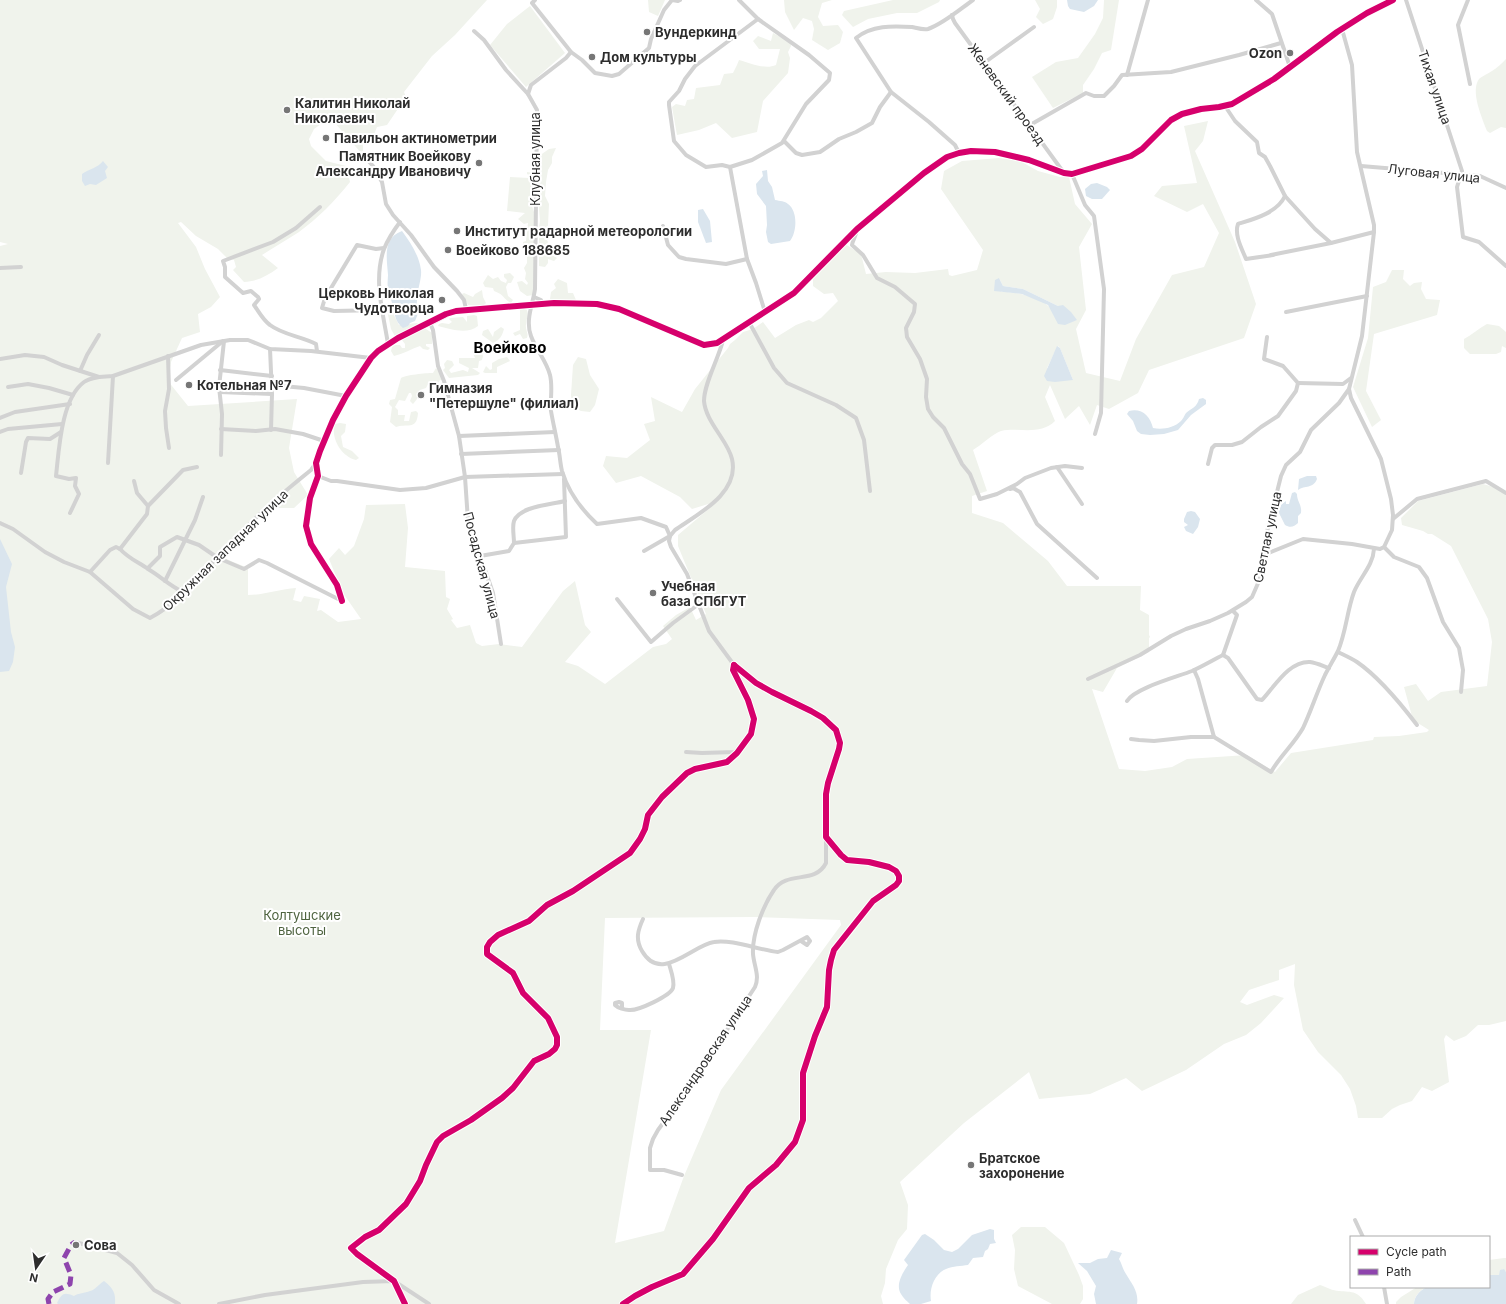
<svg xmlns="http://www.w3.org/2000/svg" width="1506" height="1304" viewBox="0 0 1506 1304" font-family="Inter,sans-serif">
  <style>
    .green { fill: #f0f3ec; fill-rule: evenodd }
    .water { fill: #dae5ee }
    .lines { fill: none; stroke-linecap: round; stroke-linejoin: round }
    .street { stroke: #d2d2d2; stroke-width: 4 }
    .secondary { stroke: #cbcbcb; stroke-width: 6 }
    .quiet { stroke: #8e44ad; stroke-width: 5; stroke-dasharray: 10 5; stroke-linecap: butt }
    .cycleway-casing { stroke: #fff; stroke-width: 8 }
    .cycleway { stroke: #d6006c; stroke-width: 6 }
    .poi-dot { fill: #767676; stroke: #fff; stroke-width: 1.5 }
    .labels { text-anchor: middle; stroke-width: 4; stroke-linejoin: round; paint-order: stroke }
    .poi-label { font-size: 13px; font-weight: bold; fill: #2d2d2d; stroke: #fff; text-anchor: start }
    .street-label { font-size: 13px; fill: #2d2d2d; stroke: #fff }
    .park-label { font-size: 13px; fill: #4f6440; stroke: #fff }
    .quarter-label { font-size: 15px; font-weight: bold; fill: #000; stroke: #fff }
  </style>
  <rect width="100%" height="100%" fill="#fff"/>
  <g class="green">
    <path d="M0,0H487L455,35L432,56L404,92L406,97L387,125L377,127L373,137L363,144V155L334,122L335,121L324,122L314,129L309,139L311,146L326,161L346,166L350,182C335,201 318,218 299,232C287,240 274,247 262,255L278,268C267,276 258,281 244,282L233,270L236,267L234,260L227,258L218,249L196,236L181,222L178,223L196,247L205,269L220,297L211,307L198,314L200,332L182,338L171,362L168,381L188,406L297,399L289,448L294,472L308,495L294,508H267L219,556L248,568V595C264,595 280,589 296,588L293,600L301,602L304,596L320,599L317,611L321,610L338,622L361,619L343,593L329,559L339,548L345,555L354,546L364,519L366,505L405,504L408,528L405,567L445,571L446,597L450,599L447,609L453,619L451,620L457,628L470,625L476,643L482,646L499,644L522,647L563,591L575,581L585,625L591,632L565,662L578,666L605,684L653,647L666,644L672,639L663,626L676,615L690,607L696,620L706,614L678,546V535L718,501L692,509L680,497L641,476L616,483L603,466L606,456L627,458L650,440L644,424L655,421L651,397L682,412L695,389L728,348L730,344L735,340L743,332L753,329L763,322L775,338L796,325L809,320L813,322L821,318L838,301L833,293L824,294L813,286V278L845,244L861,254L866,274L886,272L915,273L948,269L949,275L952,276L977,270L983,250L941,189L944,171L962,161L999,158L1020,161L1038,171L1060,177H1069L1075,204L1092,224L1079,247L1086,310L1076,329L1086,373L1120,381L1136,339L1172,275L1204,267L1219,233L1203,204L1187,212L1154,196L1162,186L1197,183L1184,126L1208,121L1203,141L1195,151L1235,242L1256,304L1244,338L1149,370L1138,393L1109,409L1097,405L1090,425L1079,406L1065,419L1050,385L1045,397L1055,421C1040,436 1019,427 1001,431C994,433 980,446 973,450L987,491L972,496V513L1003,523L1048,561L1067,586H1141L1140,610L1149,615V635L1150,637L1149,638V652L1117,668L1103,692L1092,689L1119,769L1145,771L1172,767L1187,759L1247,755L1275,772L1291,753L1373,740L1374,737L1399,736L1427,732L1429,730L1413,720L1404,687L1416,684L1428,701L1441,692L1487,686L1492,642L1488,619L1451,546L1432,534H1428L1423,531L1402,525L1401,518L1418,501L1483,484L1497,488L1506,495V1021L1489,1025H1478L1466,1036L1454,1041L1446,1035L1444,1039L1449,1082L1432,1091L1422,1087L1412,1101L1400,1105L1392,1109L1382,1118H1358L1356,1106L1350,1089L1341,1075L1318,1052L1303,1030L1294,985L1295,964L1279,970V980L1249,990L1240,1002L1247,1005L1274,995L1284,998L1261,1023L1246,1035L1224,1044L1186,1070L1142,1091L1126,1078L1090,1094L1039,1099L1029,1072L964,1123L900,1182L908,1205L907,1229L898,1240L886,1269L885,1283L881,1296L883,1304H0V246L8,244L0,242ZM999,278L1003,286L1023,289L1058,306L1051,309C1043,298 1015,291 1001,292ZM1058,346L1060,348L1073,380L1047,368ZM754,917L840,920L841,925L721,1090L684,1176L664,1231L615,1243L651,1030H600L605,918Z"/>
    <path d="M648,0H665L658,16L649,12Z"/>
    <path d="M784,0H832L822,3L818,17L823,26L838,25L843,32L840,43L828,50L812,40L814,29L812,21L803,18L794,30L785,12Z"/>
    <path d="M893,0H940L939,2L917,13H897L868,19L853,27L842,15L844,11Z"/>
    <path d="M1035,0H1057V7L1053,19L1043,24L1036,17L1040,9Z"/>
    <path d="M1104,0H1119L1111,50L1102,53L1094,69L1083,85V93L1053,108L1032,77L1056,62L1078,58L1095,34L1103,18Z"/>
    <path d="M530,6L565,53L526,87L490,45L507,24Z"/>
    <path d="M773,33L790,42L791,46L788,52L790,58L788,73L763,101L757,132L732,138L716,123L699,130L677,135L672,107L676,104L685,106L687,100L694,99L696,88L720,85L724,74L733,73L737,65L739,60C750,63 765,70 776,65L780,49H759L753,41L758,36L771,41Z"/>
    <path d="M1506,59V128L1501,127L1490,133L1487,131C1482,118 1470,91 1479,79C1482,76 1488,74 1492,71C1497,68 1502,63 1506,59Z"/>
    <path d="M556,148L552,157V163L548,170L546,182L545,196L549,204L548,225L545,237L548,242L546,247L547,252L557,258L554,261L548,259V263L545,267L539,266V228L540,221L539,208V156L549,149Z"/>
    <path d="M527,172L533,173C533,183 537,197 532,206L534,212L535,263L533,295L527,296L520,291L517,282L522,281L527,285L528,283L525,279L526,273L524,268L527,263V251L523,250V242L526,241L528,223L524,224L518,219L525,213L507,211L510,177L529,178V175L527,174Z"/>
    <path d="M1392,270H1404L1403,279L1410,286L1414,283L1422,282L1421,289L1426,299L1440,300L1437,315L1374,334L1366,391L1381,420L1372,427L1353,387L1368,338L1373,287L1386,282Z"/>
    <path d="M510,273L514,277L511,283H508L506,287L508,296L513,300L511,303C503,299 505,295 494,291L493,288L485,287L483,283L488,275L493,279L498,277L501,281L506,283L507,280L504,277V274Z"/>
    <path d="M558,279L567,283L568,293H573L576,300C568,304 557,302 550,299L551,292L556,288L554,284Z"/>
    <path d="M482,290L483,297L486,303L483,306L468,305L462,294L464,293L473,297L475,294Z"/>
    <path d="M390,308L393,309L394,315L399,325L417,323L424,329H426L432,333V344H426V346L430,348L428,350L423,349L420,346C411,349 403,354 394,356L391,351L392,347L395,345H400L402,348H405V344L402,340H397L391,329L387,310Z"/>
    <path d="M524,309L527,310C529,316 526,319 526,324C525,330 529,333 527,338L523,339L520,334L515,336L513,333L520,330V310Z"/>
    <path d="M474,315L477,316L478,326C467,335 450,329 438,326L439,324L442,323L449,324L452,322L449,319L450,318L463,317L467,322V316Z"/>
    <path d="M1487,324L1499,326L1506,332V348L1502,346L1501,352L1496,354H1470L1464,348V339C1472,335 1479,328 1487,324Z"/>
    <path d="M501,327L504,329C502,336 500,340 493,343L482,335L483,331L488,329L493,337L494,332Z"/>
    <path d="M475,349L482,353L483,356L482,360L479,361L478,368H472L480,373L478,375L449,378L443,370L445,368L444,364L447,360L452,361L454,365L449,370L451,373L463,370L468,372L469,368L459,363V358H475L472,351Z"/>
    <path d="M507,357L510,361L497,367V373H485L483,372L486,366L490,370L492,369V363L499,359Z"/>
    <path d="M578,357L586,359L590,375L599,389L595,405L590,412L581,411L572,406L571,395L573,365Z"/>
    <path d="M436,368L439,372L442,380H440L438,383L429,382L426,388L420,390L417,399L413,404L410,401L412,396L411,393H409L405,401L399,400L395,407L398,410V415H405L404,421H409L411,412L416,411L418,413C417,431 406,423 396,427L390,422L392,407L389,404L390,400L395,399L401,378C405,375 426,373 433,373Z"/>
    <path d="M340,423L346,424L345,432L341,436L343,447L352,451L359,458L356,460C342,457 330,438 335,424Z"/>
    <path d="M1021,1227H1045L1064,1243L1079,1275L1083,1286V1299L1080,1304H1052L1018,1286L1014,1269L1015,1250L1012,1235Z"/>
    <path d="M1504,1258H1506V1272L1503,1269L1499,1275H1489V1260Z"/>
    <path d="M1320,1285C1326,1287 1333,1291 1339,1291C1353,1292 1358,1291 1366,1304H1291L1298,1295Z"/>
    <path d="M1417,1287H1427C1420,1290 1414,1296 1414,1304H1396V1302L1401,1297Z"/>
  </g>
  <g class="water">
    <path d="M1067,0H1098L1094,6L1084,12L1070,9L1068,6Z"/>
    <path d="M103,161L108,167L105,171L107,178L96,185L90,184L85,186L82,181V174C89,169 98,168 103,161Z"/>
    <path d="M767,170L768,181L772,187L775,200C780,201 785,201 788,204C798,211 797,232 790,241L771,244L768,242L766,232L767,225L766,206L757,194L756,184L763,176L762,171Z"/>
    <path d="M1097,183L1107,187L1110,190L1102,199H1092L1086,196L1085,189L1091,184Z"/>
    <path d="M703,209L710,221L712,242L706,243L698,222V210Z"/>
    <path d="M402,231C410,242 419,255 421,270C422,279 417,290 417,300C416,311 421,308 415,321L410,323L408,326L403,328C394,321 395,312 392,303C391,298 388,293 388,288C387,283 388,279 388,275C387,259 382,238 402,231Z"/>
    <path d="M999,278L1003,286L1023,289L1058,306L1063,305L1071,312L1077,320L1065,325L1058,324L1048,305L1022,294L994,291L995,280Z"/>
    <path d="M1057,346L1060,348L1073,380L1055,382L1047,381L1044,376Z"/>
    <path d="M1203,398L1206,400V404L1191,415L1178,430L1164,434L1150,435L1141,434L1137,431L1133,421L1127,414L1129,411C1142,408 1150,416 1153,428C1162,430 1174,428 1181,421C1183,419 1184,416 1186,413C1192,408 1197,407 1199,399Z"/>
    <path d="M1307,476H1316L1317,479C1313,489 1305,485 1298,490L1299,479Z"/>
    <path d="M1295,492L1297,494C1297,502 1302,504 1301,513L1298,516V523C1294,527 1290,528 1285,525L1278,511L1281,505L1286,501V504H1289L1292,493Z"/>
    <path d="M1191,511L1195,512L1200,519L1198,527L1193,534L1186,531L1184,527L1188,525L1184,522V519L1187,512Z"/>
    <path d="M0,539L12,564L6,587L11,632L15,647L13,662L9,671L0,672Z"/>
    <path d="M990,1229L994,1230V1239L996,1243L990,1244L988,1249L985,1251L983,1257L973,1258L968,1265C961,1266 953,1266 946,1269C934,1274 929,1289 931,1301L921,1304H910C907,1301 903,1298 901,1294C895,1285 903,1272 908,1265L904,1260L922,1235L925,1234L934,1240L944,1250L952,1252L958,1249L972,1235Z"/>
    <path d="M1111,1250L1122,1253L1119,1259C1122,1264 1123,1270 1126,1274C1132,1284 1139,1292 1137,1304H1096L1094,1294L1096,1286L1087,1271L1078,1263H1090L1098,1259L1107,1258Z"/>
    <path d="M1504,1269L1506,1272V1304H1414C1414,1297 1420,1290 1427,1287H1489V1275H1499L1500,1270Z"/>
    <path d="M104,1281C113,1288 116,1293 115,1304H58L57,1303C62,1293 64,1292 74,1296C78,1293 85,1293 90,1291C95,1290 99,1284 104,1281Z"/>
  </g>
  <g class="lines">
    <g class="street">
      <path d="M535,0L532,3L571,52L582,60L595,73L612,76L619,74L649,48L651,39L664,10L672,0L678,1L680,0"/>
      <path d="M739,0L758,19L695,66L685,79L679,91L669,102V105L674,141L686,155L706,167L722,165L730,167L747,259L756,283L765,312"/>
      <path d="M1256,0L1272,14L1290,67"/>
      <path d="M1406,0L1462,171L1457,187L1463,237L1479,242L1506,266"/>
      <path d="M1468,0L1458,25L1470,84"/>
      <path d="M952,15L953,19L955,23L1064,173"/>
      <path d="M474,31L484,40L506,70L528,94L537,110L535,289C533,304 525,320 531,336C536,350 546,360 550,375C553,387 550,399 551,411C553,423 556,435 558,447C560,455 560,463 562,471C568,491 582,510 597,524L641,518L666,527L670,536"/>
      <path d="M984,63L1034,27"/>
      <path d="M1127,75L1148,0"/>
      <path d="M528,94L531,85L566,58L571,52"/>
      <path d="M1225,106L1235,121L1257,142L1259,153L1265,157L1270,166L1285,196L1315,229L1331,243"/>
      <path d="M1030,125L1086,93L1094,96H1104L1114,86L1122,75L1171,72L1239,55L1281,43"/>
      <path d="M784,141L796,153L802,155L820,152L839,139L856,132L872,123L880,107L891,92"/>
      <path d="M959,153L955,145L929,122L891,92L856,38C872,25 892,26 912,27C917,28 923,30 928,29C943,24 959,10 973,0"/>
      <path d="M363,155L373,166L382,182L386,204L393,215L411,235L434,267L457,291L464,300L466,309"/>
      <path d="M1361,166L1480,176L1506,188"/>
      <path d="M730,167L752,160L782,143L806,104L829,80L830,73L809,55L758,19"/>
      <path d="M1072,174L1085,205L1094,216L1104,289L1101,413L1095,434"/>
      <path d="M663,226L668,245L679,257L686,259L726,264L747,259"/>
      <path d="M857,229C856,237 853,239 852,245L863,255L877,278L895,287L915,304L914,312L906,328L907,337L920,359L927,379L926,397L928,409L933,417L944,428L962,464L970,474L980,499L997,494L1017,484L1025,478L1051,468L1065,466L1082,468"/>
      <path d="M1271,255L1331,243L1374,232"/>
      <path d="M1273,255L1246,259C1242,249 1234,235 1238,224C1254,219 1277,213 1285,196"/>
      <path d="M0,268L21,267"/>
      <path d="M534,297L541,300L542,304"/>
      <path d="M382,310L334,311L322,308L325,298L357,245L376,249L384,248"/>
      <path d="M1286,312L1367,296"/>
      <path d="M749,322L774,368L787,383L836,405L856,418L864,440L870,491"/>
      <path d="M430,323L433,330L438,366L444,381L459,436L465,477L468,521L493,593L501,644"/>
      <path d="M1267,337L1264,359L1283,366L1298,383"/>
      <path d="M388,344C383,312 373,280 384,249C388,239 394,230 400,222"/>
      <path d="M270,349L272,394L271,430"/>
      <path d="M317,351L316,344C301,336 283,335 270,325C263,320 259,312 254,305L259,299L258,297L251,291L243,293L225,277V267L223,261L273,242L296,228L320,207"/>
      <path d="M168,356L169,389L165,411L166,428L169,448"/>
      <path d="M0,359L25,355L44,357L62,365L99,377L113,376L201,345L230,340H248L270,349L311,351L371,358L346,396L333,420L320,451L316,463L318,476L310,498L306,526L311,544L337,585L342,601"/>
      <path d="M220,370L272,376"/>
      <path d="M80,371L87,355L99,335"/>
      <path d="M176,380L223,341"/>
      <path d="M1298,383L1343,384L1351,378"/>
      <path d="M272,385L304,388L346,396"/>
      <path d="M8,387L28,384L49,388L73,395"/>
      <path d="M220,392L272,394"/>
      <path d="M0,418L15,412L70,404"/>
      <path d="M221,429L256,431L275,429L303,434L324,441"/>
      <path d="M0,432L8,429L62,424"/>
      <path d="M459,436L555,432"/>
      <path d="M461,454L559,450"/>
      <path d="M221,455L222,414L219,387L224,341"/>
      <path d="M108,463L113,376"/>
      <path d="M1208,464L1212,448L1215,445H1232L1242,442L1261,427L1278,416L1296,391L1298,383"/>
      <path d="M1057,467L1082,504"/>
      <path d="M21,473L26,442L28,438L50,439L61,432"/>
      <path d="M318,476L331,481H337L400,490L426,488L465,477L563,474"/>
      <path d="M134,481L137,493L148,506"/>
      <path d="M1010,489L1013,488L1020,492L1037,524L1097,578"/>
      <path d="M70,513L79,494L75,486L76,478L69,479L56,476C59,450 61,399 84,382C88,379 94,378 99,377"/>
      <path d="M1393,519L1417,499L1486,481L1506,493"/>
      <path d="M0,523L13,529L45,552L64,562L90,572L133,609L150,618C182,601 205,569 230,544C255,517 282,493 311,470L316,463"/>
      <path d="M670,536L669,541L671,547L687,574L709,631L734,665L756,683L772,692L811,711L823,718L831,725L838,735L840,743L839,749L828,783L826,794V863C815,885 787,870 774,890C763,906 752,934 753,954C754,966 760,976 755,987L721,1039L713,1048L690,1086L658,1130L653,1139L650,1148V1170H664L682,1175"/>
      <path d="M514,543C514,536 512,527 514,521C520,506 550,505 565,501"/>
      <path d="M1384,547L1394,557L1419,567L1427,578L1443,622L1459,648L1463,670L1461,692"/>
      <path d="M120,549L147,514L148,506L183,470L197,467"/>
      <path d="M120,549C128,558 138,562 148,569C160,576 170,586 183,592"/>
      <path d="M644,551L670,536L675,530C698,514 740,493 732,459C730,451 725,443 721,437C714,426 705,414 704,401C704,383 719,358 723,340"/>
      <path d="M1266,554L1303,539L1352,544L1380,549L1384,547L1392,530L1393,515L1391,499L1381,459L1351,398L1349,389L1362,336L1374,232V225L1357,152L1352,65L1342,29"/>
      <path d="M480,556L509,551L514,543L566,537L564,479"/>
      <path d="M148,568L160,556V547L177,537L199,545L218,558L244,569L259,560L267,563L342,601"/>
      <path d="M90,572L110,550L116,547L120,549"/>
      <path d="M165,581L195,520L203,497"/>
      <path d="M617,599L651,642L673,623L699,604"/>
      <path d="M1338,652C1344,655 1351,658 1357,662C1379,677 1401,704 1417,725"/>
      <path d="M1223,655L1237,615L1233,611"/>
      <path d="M1194,670L1198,679L1214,737"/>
      <path d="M1088,679L1140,655L1171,636L1186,629L1210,621L1228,613L1246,602L1252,597L1259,581L1265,560L1267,532L1281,476L1286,465L1300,452L1311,430L1339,403L1349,389"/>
      <path d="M1127,701C1135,688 1177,677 1192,671C1203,666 1213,660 1223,655L1228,658L1257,699L1262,700C1275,686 1289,661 1310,662C1317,663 1323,666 1329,668"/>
      <path d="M1131,739L1139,740L1154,741L1191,737H1214L1271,772C1280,756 1294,744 1303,728C1311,711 1317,692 1325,675C1329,667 1334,659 1338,651C1346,632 1347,611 1354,592C1360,577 1373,566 1374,549"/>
      <path d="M686,752L702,753L735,752C740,749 743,746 746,741C759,725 752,709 744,692C740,685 737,677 733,670L734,665"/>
      <path d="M643,919C638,930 635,939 642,951C661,984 692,945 714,942C732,939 759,950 778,952L783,950L807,937L810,941L807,945L801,941"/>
      <path d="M622,1008V1003L619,1002L615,1003V1005C618,1008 625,1010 629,1010C638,1011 670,996 673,988C675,981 671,971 669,964"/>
      <path d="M1355,1220L1363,1237"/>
      <path d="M75,1242L117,1253L132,1265L154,1290L179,1304"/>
      <path d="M1384,1287L1387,1304"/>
      <path d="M219,1304L265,1295L363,1282L394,1281L429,1304"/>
      <path d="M623,1304L635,1296L652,1287L683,1274L713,1239L749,1188L776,1165L795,1142L803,1120V1073L815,1036L827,1007L829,970L831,960L834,950C843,938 852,928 861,916C865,912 868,906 872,902C880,895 891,892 897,883C911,863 856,861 847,860L827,839"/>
    </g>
    <path class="secondary" d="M371,358C387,342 407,334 427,324C437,320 446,314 456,311L554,303L597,304L619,309L704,345L717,343L794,293L857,229L924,173L947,157L959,153L971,151L995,152L1029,160L1064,173L1072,174L1131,156L1142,149L1171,120L1182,114L1201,109L1219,107L1232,104L1274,79L1337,32L1367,13L1393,0"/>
    <path class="quiet" d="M49,1304L48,1299L53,1292L70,1284L71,1275L64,1258L71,1245L75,1242"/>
    <defs>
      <g id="cycleway">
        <path d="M342,601L337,585L311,544L306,526L310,498L318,476L316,463L320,451L333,420L346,396L371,358L378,351L398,338L446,314L456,311L554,303L597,304L619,309L704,345L717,343L794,293L857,229L924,173L947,157L959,153L971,151L995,152L1029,160L1064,173L1072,174L1131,156L1142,149L1171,120L1182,114L1201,109L1219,107L1232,104L1274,79L1337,32L1367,13L1393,0"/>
        <path d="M405,1304L394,1281L357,1254L351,1248L365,1237L379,1230L406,1204L420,1181L426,1165L437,1142L443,1136L471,1120L502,1098L513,1088L534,1061L549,1054L555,1049L557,1045V1037L548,1018L523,993L513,973L487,954V947L490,942L498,935L529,921L547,905L573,891L630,853L640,839L645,829L648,815L662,797L687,773L695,769L727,762L737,753L751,734L754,719L748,700L733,670L734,665"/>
        <path d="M623,1304L635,1296L652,1287L683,1274L713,1239L749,1188L776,1165L795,1142L803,1120V1073L815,1036L827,1007L829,970L831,960L834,950L873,901L896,885L899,881V876L896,871L889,867L869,862L847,860L841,855L826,837V794L828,783L839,749L840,743L836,730L823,718L811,711L772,692L756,683L734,665"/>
      </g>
    </defs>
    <use href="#cycleway" class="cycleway-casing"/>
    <use href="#cycleway" class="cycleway"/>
  </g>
  <g class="poi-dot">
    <circle cx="647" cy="32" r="4"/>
    <circle cx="1290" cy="53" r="4"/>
    <circle cx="592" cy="57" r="4"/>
    <circle cx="287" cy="110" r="4"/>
    <circle cx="326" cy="138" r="4"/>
    <circle cx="479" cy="163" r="4"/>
    <circle cx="457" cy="231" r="4"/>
    <circle cx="448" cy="250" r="4"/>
    <circle cx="442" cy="300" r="4"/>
    <circle cx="189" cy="385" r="4"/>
    <circle cx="421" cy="395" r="4"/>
    <circle cx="653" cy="593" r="4"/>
    <circle cx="971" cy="1165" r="4"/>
    <circle cx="76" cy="1245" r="4"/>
  </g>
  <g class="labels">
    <g class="poi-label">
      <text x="655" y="37">Вундеркинд</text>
      <text x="1282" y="58" text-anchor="end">Ozon</text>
      <text x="600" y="62">Дом культуры</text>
      <text x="295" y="108">Калитин Николай<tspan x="295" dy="15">Николаевич</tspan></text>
      <text x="334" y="143">Павильон актинометрии</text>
      <text x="471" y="161" text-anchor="end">Памятник Воейкову<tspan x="471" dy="15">Александру Ивановичу</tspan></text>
      <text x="465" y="236">Институт радарной метеорологии</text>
      <text x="456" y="255">Воейково 188685</text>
      <text x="434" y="298" text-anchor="end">Церковь Николая<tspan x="434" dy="15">Чудотворца</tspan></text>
      <text x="197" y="390">Котельная №7</text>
      <text x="429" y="393">Гимназия<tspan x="429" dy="15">"Петершуле" (филиал)</tspan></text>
      <text x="661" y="591">Учебная<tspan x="661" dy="15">база СПбГУТ</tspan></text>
      <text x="979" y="1163">Братское<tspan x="979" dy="15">захоронение</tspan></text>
      <text x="84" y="1250">Сова</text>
    </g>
    <g class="street-label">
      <text transform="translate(1435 87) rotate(71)" y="5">Тихая улица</text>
      <text transform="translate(1007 94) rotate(54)" y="5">Женевский проезд</text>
      <text transform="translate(535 159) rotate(-90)" y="5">Клубная улица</text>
      <text transform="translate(1434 173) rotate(6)" y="5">Луговая улица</text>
      <text transform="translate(1267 537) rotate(-78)" y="5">Светлая улица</text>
      <text transform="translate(225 550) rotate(-44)" y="5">Окружная западная улица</text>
      <text transform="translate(482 565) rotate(75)" y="5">Посадская улица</text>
      <text transform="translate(705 1060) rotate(-56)" y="5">Александровская улица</text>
    </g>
    <g class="park-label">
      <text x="302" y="920">Колтушские<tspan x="302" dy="15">высоты</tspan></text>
    </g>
    <g class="quarter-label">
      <text x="510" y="353">Воейково</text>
    </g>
  </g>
  <rect x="1350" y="1236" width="140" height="52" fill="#ffffff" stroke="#ababab"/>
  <rect x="1358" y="1249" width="20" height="6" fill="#d6006c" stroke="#ababab"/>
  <text x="1386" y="1256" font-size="12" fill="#2d2d2d">Cycle path</text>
  <rect x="1358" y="1269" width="20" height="6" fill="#8e44ad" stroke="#ababab"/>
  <text x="1386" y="1276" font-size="12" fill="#2d2d2d">Path</text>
  <g transform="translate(36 1268) rotate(193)" stroke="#ffffff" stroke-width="3" paint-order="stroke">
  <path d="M0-3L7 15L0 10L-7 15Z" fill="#2d2d2d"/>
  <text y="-6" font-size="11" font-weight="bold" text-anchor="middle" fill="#2d2d2d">N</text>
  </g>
</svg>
